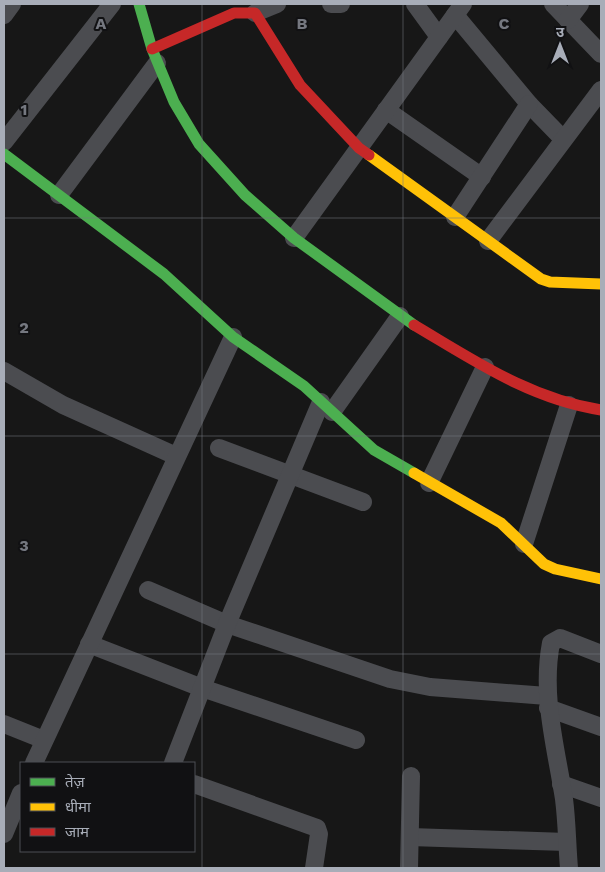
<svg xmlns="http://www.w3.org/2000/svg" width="605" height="872" viewBox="0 0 605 872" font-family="'Work Sans','Noto Sans Devanagari',sans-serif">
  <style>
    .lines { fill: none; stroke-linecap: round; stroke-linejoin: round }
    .street { stroke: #4b4c50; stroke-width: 18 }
    .fast { stroke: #4caf50; stroke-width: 11 }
    .slow { stroke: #ffc107; stroke-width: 11 }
    .jam { stroke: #c62828; stroke-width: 11 }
    .grid { fill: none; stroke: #757880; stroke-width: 1; stroke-opacity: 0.55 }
    .grid-label { font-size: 16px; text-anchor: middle; font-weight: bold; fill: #757880; stroke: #111113; stroke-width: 4; stroke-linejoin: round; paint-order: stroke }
  </style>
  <rect width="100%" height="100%" fill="#171717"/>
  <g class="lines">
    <g class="street">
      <path d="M331,4H341"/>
      <path d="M415,4L439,37"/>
      <path d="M553,4L601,54"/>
      <path d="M255,13L277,4"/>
      <path d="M4,15L12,4"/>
      <path d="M455,15L529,104L563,139"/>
      <path d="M568,20L580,4"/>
      <path d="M386,110L482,177"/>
      <path d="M4,142L112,4"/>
      <path d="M59,195L157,63"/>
      <path d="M455,217L529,104"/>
      <path d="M294,238L463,4"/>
      <path d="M488,241L601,90"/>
      <path d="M4,371L63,405L176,456"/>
      <path d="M332,412L400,316"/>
      <path d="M219,448L363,502"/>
      <path d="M429,483L485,367"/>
      <path d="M524,544L569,405"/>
      <path d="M148,590L227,624L390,679L430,687L547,696"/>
      <path d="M89,644L202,688L356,740"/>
      <path d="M548,708L601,727"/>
      <path d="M4,724L44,740"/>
      <path d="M34,763L233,337"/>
      <path d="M173,763L227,624L321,402"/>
      <path d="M194,784L317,828L319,834L314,868"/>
      <path d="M561,784L601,798"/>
      <path d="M4,834L21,793"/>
      <path d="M410,837L567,842"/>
      <path d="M409,868L411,776"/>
      <path d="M569,868C567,845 567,822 564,799C556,747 541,696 551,643L560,638L601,654"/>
    </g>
    <g class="fast">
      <path d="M139,4L152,49L174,102L199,144L245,195L294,238L414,325"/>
      <path d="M4,154L164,274L233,337L304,386L374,450L414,473"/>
    </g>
    <g class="slow">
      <path d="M369,155L541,279L550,282L601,284"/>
      <path d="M414,473L501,523L544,564L555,569L601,579"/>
    </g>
    <g class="jam">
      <path d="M152,49L234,13H255L300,85L359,148L369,155"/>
      <path d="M414,325C475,361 530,399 601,410"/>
    </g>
  </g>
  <path class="grid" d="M202,4V868M403,4V868M4,218H601M4,436H601M4,654H601"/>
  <g class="grid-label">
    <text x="101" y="29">A</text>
    <text x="302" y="29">B</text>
    <text x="504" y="29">C</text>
    <text x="24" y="115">1</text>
    <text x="24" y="333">2</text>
    <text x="24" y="551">3</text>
  </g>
  <rect width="605" height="872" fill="none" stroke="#a8adb8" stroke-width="10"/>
  <rect x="20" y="762" width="175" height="90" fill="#111113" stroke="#4d4f55"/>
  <rect x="30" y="778" width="25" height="8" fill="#4caf50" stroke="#4d4f55"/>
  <text x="65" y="787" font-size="15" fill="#a8adb8">तेज़</text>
  <rect x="30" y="803" width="25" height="8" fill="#ffc107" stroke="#4d4f55"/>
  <text x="65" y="812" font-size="15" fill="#a8adb8">धीमा</text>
  <rect x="30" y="828" width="25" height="8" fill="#c62828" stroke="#4d4f55"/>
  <text x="65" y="837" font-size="15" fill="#a8adb8">जाम</text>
  <g transform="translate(560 45)" stroke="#111113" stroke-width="4" paint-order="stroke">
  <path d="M0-4L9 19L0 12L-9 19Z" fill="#a8adb8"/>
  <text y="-8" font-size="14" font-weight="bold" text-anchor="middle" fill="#a8adb8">उ</text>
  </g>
</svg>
